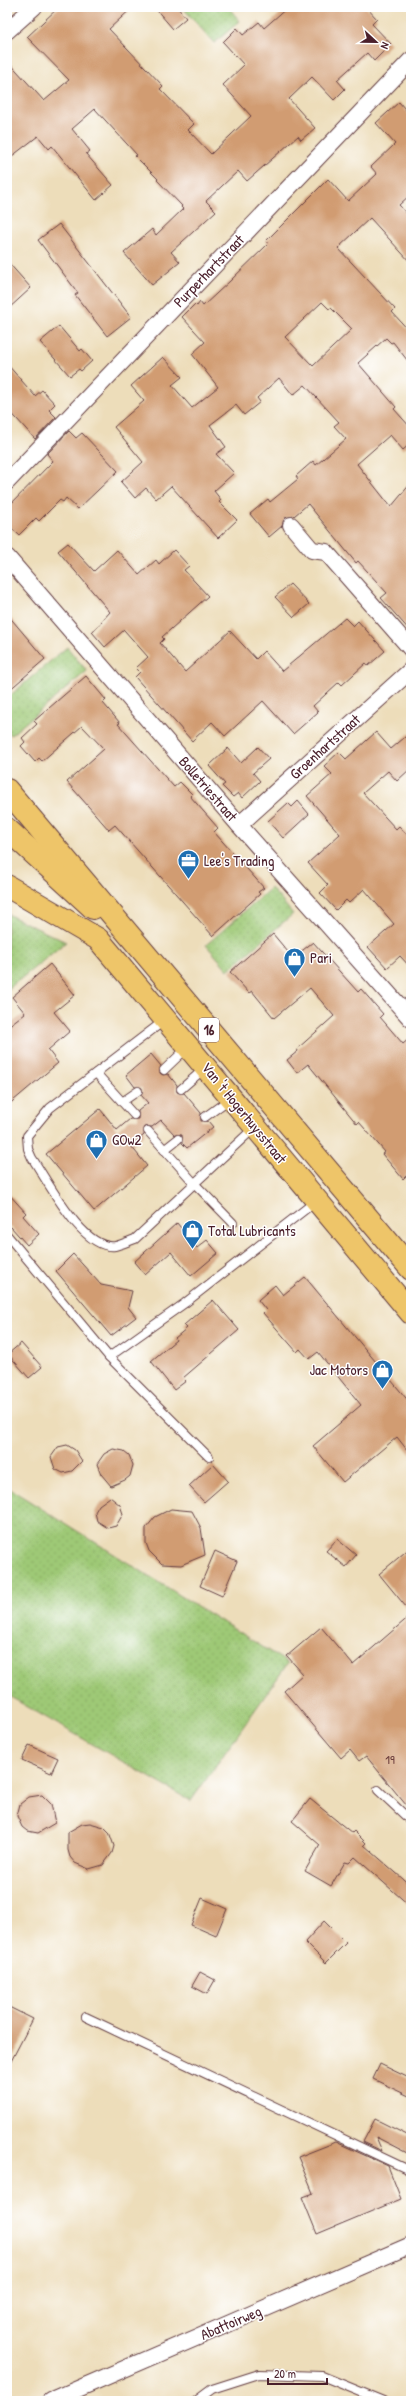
<svg xmlns="http://www.w3.org/2000/svg" width="418" height="2408" viewBox="0 0 418 2408" font-family="'Patrick Hand',sans-serif">
  <style>
    .grass { fill: url(#grass-dots); stroke: #747450 }
    .building { fill: #d19c72; fill-rule: evenodd }
    .lines { fill: none; stroke-linecap: round; stroke-linejoin: round }
    .lane-casing { stroke: #623c40; stroke-width: 10 }
    .street-casing { stroke: #623c40; stroke-width: 18 }
    .primary-casing { stroke: #623c40; stroke-width: 24 }
    .lane { stroke: #fff; stroke-width: 8 }
    .street { stroke: #fff; stroke-width: 16 }
    .primary { stroke: #eec569; stroke-width: 22 }
    .labels { text-anchor: middle; stroke-width: 3; stroke-linejoin: round; paint-order: stroke }
    .number-label { font-size: 13px; fill: #6c3e3d }
    .shield { fill: #fff; stroke: #80626b; stroke-width: 1 }
    .shield-label { font-size: 14px; font-weight: bold; fill: #4a1f2b }
    .street-label { font-size: 15px; fill: #4a1f2b; stroke: #fff }
    .poi-label { font-size: 15px; fill: #4a1f2b; stroke: #fff; text-anchor: start }
  </style>
  <defs>
    <pattern id="grass-dots" width="8" height="8" patternUnits="userSpaceOnUse"><rect width="8" height="8" fill="#9ec976"/><path d="M2 2h.1M6 6h.1" fill="none" stroke="#8aac66" stroke-width="1.8" stroke-linecap="round"/></pattern>
  </defs>
  <rect width="100%" height="100%" fill="#fff"/>
  <filter id="ink" filterUnits="userSpaceOnUse"><feTurbulence type="fractalNoise" baseFrequency=".025" numOctaves="2"/><feDisplacementMap in="SourceGraphic" scale="8" xChannelSelector="R" yChannelSelector="G"/><feConvolveMatrix kernelMatrix="1 2 1 2 8 2 1 2 1" color-interpolation-filters="sRGB"/></filter>
  <filter id="wash" filterUnits="userSpaceOnUse"><feTurbulence type="fractalNoise" baseFrequency=".012" numOctaves="4" result="noise"/><feDisplacementMap in="SourceGraphic" scale="16" xChannelSelector="R" yChannelSelector="G"/><feGaussianBlur stdDeviation="0.9" result="paint"/><feColorMatrix in="noise" values="0 0 0 0 0 0 0 0 0 0 0 0 0 0 0 0 0 1.4 0 .05"/><feComposite in="paint" operator="in"/></filter>
  <g filter="url(#wash)">
    <rect width="100%" height="100%" fill="#edddba"/>
    <g class="grass">
      <path d="M182,7H228L240,21L214,43Z"/>
      <path d="M67,647L87,671L11,735L7,731V698Z"/>
      <path d="M271,888L293,914L228,970L206,945Z"/>
      <path d="M7,914L66,942L7,990Z"/>
      <path d="M7,1487L288,1663L191,1801L7,1695Z"/>
    </g>
    <g id="blocks">
      <g class="building">
        <path d="M59,7H133L109,29L163,86L160,89L194,124L188,130L211,154L251,116L223,85L244,65L223,42L237,28L243,35L259,22L264,28L288,7H366L377,19L372,24L391,44L374,61L367,53L337,80L345,89L334,100L312,77L289,99L315,128L301,140L298,136L247,181L238,171L206,201L216,211L171,252L180,262L152,285L124,253L152,229L156,235L183,209L181,207L182,206L157,180L158,179L135,156L137,155L95,109L72,129L90,151L86,154L113,185L96,200L52,146L49,149L38,136L7,160V60L44,101L69,80L27,37Z"/>
        <path d="M154,7H177L186,18L173,29Z"/>
        <path d="M399,102L411,116V194L399,205L411,218V263L370,218L338,248L395,309L392,312L411,333V365L393,342L391,343L386,338L358,363L396,407L394,409L411,428V443L403,450L390,435L357,464L391,507L411,483V632L381,598L387,593L358,561L356,563L308,504L294,516L285,518L282,526L269,537L250,514L268,499L270,502L298,479L296,476L313,461L316,465L346,439L334,426L339,422L305,385L293,395L279,378L257,398L260,402L244,415L236,405L210,425L226,447L216,454L234,473L214,491L221,500L219,502L237,520L218,538L171,486L156,499L146,488L135,498L121,482L143,462L114,427L144,401L131,386L163,357L182,377L172,385L192,408L218,387L192,354L205,342L182,317L195,304L197,306L200,302L203,306L230,281L268,244L266,241L328,179L348,201L377,174L371,167L395,144L376,123ZM322,302L329,309L331,308L352,329L313,366L285,337Z"/>
        <path d="M59,224L131,317L107,336L75,295L78,293L38,240Z"/>
        <path d="M7,261L31,288L7,310Z"/>
        <path d="M59,326L80,351L82,349L92,361L81,371L79,369L70,376L40,342Z"/>
        <path d="M7,364L35,396L42,390L55,404L49,410L56,417L35,439L7,408Z"/>
        <path d="M69,431L76,438L82,433L118,471L78,509L66,498L63,502L60,500L39,521L36,518L19,535L7,524V508L53,461L47,454Z"/>
        <path d="M68,543L94,571L117,550L139,575L156,560L159,564L174,550L189,566L184,570L208,596L162,637L164,639L160,643L185,672L230,631L256,659L264,651L282,671L345,618L353,626L358,621L385,651L368,666L366,663L342,685L339,682L313,706L318,712L293,734L263,701L225,736L212,722L192,741L135,677L140,672L136,668L148,657L124,630L105,647L92,632L110,612L58,551Z"/>
        <path d="M290,584L309,604L294,617L275,597Z"/>
        <path d="M7,614L45,659L7,692Z"/>
        <path d="M86,676L106,700L103,703L120,723L118,724L174,787L180,782L192,794L190,796L218,828L214,832L264,888L258,892L260,894L213,936L115,825L109,830L67,782L104,749L82,726L42,761L39,758L35,762L21,746L25,742L22,738L37,724L34,721Z"/>
        <path d="M376,732L391,749L411,732V768L397,781L388,771L363,793L396,829L399,826L411,839V968L400,956L387,968L368,947L394,924L364,889L349,903L346,900L336,910L320,893L328,885L308,863L340,834L307,796L332,774L324,766L339,752L346,759Z"/>
        <path d="M258,747L269,759L253,773L260,781L242,798L238,793L233,797L222,786L225,784L209,766L228,748L241,763Z"/>
        <path d="M298,801L309,814L283,838L268,821L288,803L292,807Z"/>
        <path d="M273,934L293,958L313,942L358,992L361,989L383,1014L380,1017L403,1044L411,1037V1171L403,1179L382,1154L385,1152L359,1122L357,1124L308,1064L297,1073L287,1060L298,1051L297,1049L334,1016L310,988L274,1018L252,991L249,993L230,972Z"/>
        <path d="M50,964L75,995L54,1012L70,1031L48,1050L58,1063L7,1106V1027L25,1013L12,997Z"/>
        <path d="M151,1054L161,1066L160,1073L163,1075L168,1074L177,1085V1092L184,1093L201,1113V1121H208L213,1127L187,1148L182,1143V1135H175L161,1120L152,1127H145L144,1135L131,1146L147,1166L94,1211L46,1154L100,1109L117,1130L130,1119H138V1111L148,1103L141,1095L142,1088L135,1087L126,1075Z"/>
        <path d="M7,1192L26,1213L23,1216L39,1234L27,1245L11,1227L7,1230Z"/>
        <path d="M177,1223L197,1248L207,1240L218,1253L191,1276L171,1252L145,1275L134,1262Z"/>
        <path d="M73,1254L101,1285L132,1291L128,1307L136,1317L111,1336L56,1271Z"/>
        <path d="M305,1277L411,1404V1455L397,1437L343,1482L313,1446L361,1405L318,1352L309,1359L300,1349L297,1352L263,1313L266,1310L258,1300L275,1285L283,1295Z"/>
        <path d="M213,1300L239,1330L183,1378L186,1381L174,1390L151,1361L176,1340L175,1338L187,1328L184,1325Z"/>
        <path d="M21,1343L42,1367L29,1378L8,1354Z"/>
        <path d="M67,1445L75,1450L82,1461L72,1471L63,1473L55,1469L51,1457L58,1447Z"/>
        <path d="M113,1449L124,1451L129,1455L133,1465L130,1476L125,1480L111,1486L101,1474L97,1464L104,1454Z"/>
        <path d="M213,1464L228,1481L204,1502L189,1486Z"/>
        <path d="M110,1497L120,1505L123,1514L116,1526L108,1528L97,1521L95,1512L99,1505Z"/>
        <path d="M171,1509L192,1511L201,1528L205,1555L181,1565L162,1564L149,1551L146,1543V1528L155,1517Z"/>
        <path d="M337,1539L356,1555L346,1567L326,1551Z"/>
        <path d="M411,1547V1613L379,1574Z"/>
        <path d="M215,1551L237,1561L222,1596L200,1586Z"/>
        <path d="M411,1615V1811L366,1756L359,1761L350,1750L341,1758L284,1691L303,1674L287,1656L321,1627L353,1665Z"/>
        <path d="M29,1745L58,1758L51,1773L22,1760Z"/>
        <path d="M42,1795L51,1804L55,1823L38,1833L27,1831L22,1827L17,1816L20,1804L29,1797Z"/>
        <path d="M310,1799L352,1833L354,1831L366,1843L364,1845L411,1886V1907L355,1857L349,1863L345,1862L331,1886L305,1871L320,1845L292,1821Z"/>
        <path d="M90,1823L104,1827L109,1832L114,1846L112,1853L103,1865L89,1869L75,1863L70,1857L68,1850V1832L82,1824Z"/>
        <path d="M202,1898L227,1909L216,1936L191,1925Z"/>
        <path d="M324,1921L346,1943L326,1963L305,1942Z"/>
        <path d="M200,1972L215,1980L207,1994L192,1986Z"/>
        <path d="M7,2006L33,2019L7,2069Z"/>
        <path d="M380,2064L411,2079V2097L373,2079Z"/>
        <path d="M375,2119L411,2137V2155L376,2137L382,2151L363,2142Z"/>
        <path d="M336,2142L388,2166L401,2199L317,2234L302,2197L313,2193L298,2157Z"/>
      </g>
    </g>
  </g>
  <g filter="url(#ink)">
    <use href="#blocks" fill-opacity="0" stroke="#623c40" stroke-width="1"/>
    <g class="lines">
      <defs>
        <g id="lane">
          <path d="M165,1020L50,1108L27,1136L28,1149L32,1158C48,1181 82,1250 115,1246C121,1245 129,1241 135,1239L255,1127"/>
          <path d="M164,1070L187,1048"/>
          <path d="M96,1073L134,1115"/>
          <path d="M181,1089L204,1069"/>
          <path d="M122,1102L138,1091"/>
          <path d="M205,1117L231,1098"/>
          <path d="M148,1131L195,1184L233,1223"/>
          <path d="M164,1150L178,1139"/>
          <path d="M7,1235L109,1357L209,1457"/>
          <path d="M109,1357L185,1303L316,1201"/>
          <path d="M378,1790L411,1821"/>
          <path d="M86,2017L411,2171"/>
          <path d="M196,2401L212,2389L259,2374L322,2376L383,2401"/>
        </g>
        <g id="street">
          <path d="M7,31L34,7"/>
          <path d="M7,482L411,60"/>
          <path d="M291,525L312,550L326,552L411,649"/>
          <path d="M7,557L239,825L411,1019"/>
          <path d="M239,825L411,670"/>
          <path d="M50,2401L411,2245"/>
        </g>
        <g id="primary">
          <path d="M7,790L411,1269"/>
          <path d="M7,829L93,908"/>
          <path d="M7,886L98,939L411,1313"/>
        </g>
      </defs>
      <use href="#lane" class="lane-casing"/>
      <use href="#street" class="street-casing"/>
      <use href="#primary" class="primary-casing"/>
      <use href="#lane" class="lane"/>
      <use href="#street" class="street"/>
      <use href="#primary" class="primary"/>
    </g>
  </g>
  <defs>
    <symbol id="office-pin" viewBox="-11 -11 22 30"><path d="M0 17L-7.5 6A9.5 9.5 0 1 1 7.5 6Z" fill="#1f6fb2" stroke="#fff"/><path d="M-6-3h4V-5.5h4V-3h4V5H-6ZM-1-4.5V-3h2v-1.5ZM-6 0V1H6V0Z" fill="#fff"/></symbol>
    <symbol id="shop-pin" viewBox="-11 -11 22 30"><path d="M0 17L-7.5 6A9.5 9.5 0 1 1 7.5 6Z" fill="#1f6fb2" stroke="#fff"/><path d="M-5-2.5h2.3a2.7 3.5 0 0 1 5.4 0H5L5.5 6h-11ZM-1.5-2.5h3a1.5 2.3 0 0 0-3 0Z" fill="#fff"/></symbol>
  </defs>
  <g fill-rule="evenodd">
    <use href="#office-pin" x="176" y="848" width="25" height="34"/>
    <use href="#shop-pin" x="282" y="946" width="25" height="34"/>
    <use href="#shop-pin" x="84" y="1128" width="25" height="34"/>
    <use href="#shop-pin" x="180" y="1218" width="25" height="34"/>
    <use href="#shop-pin" x="370" y="1358" width="25" height="34"/>
  </g>
  <g class="labels">
    <g class="number-label">
      <text x="390" y="1764">19</text>
    </g>
    <rect class="shield" x="199" y="1018" width="20" height="24" rx="3"/>
    <g class="shield-label">
      <text x="209" y="1035">16</text>
    </g>
    <g class="street-label">
      <text transform="translate(209 271) rotate(-46)" y="5">Purperhartstraat</text>
      <text transform="translate(325 747) rotate(-42)" y="5">Groenhartstraat</text>
      <text transform="translate(208 789) rotate(49)" y="5">Bolletriestraat</text>
      <text transform="translate(244 1113) rotate(51)" y="5">Van 't Hogerhuysstraat</text>
      <text transform="translate(231 2323) rotate(-23)" y="5">Abattoirweg</text>
    </g>
    <g class="poi-label">
      <text x="204" y="866">Lee's Trading</text>
      <text x="310" y="963">Pari</text>
      <text x="112" y="1145">GOw2</text>
      <text x="208" y="1236">Total Lubricants</text>
      <text x="368" y="1375" text-anchor="end">Jac Motors</text>
    </g>
  </g>
  <rect width="418" height="2408" fill="none" stroke="#fff" stroke-width="24"/>
  <g transform="translate(376 42) rotate(112)" stroke="#ffffff" stroke-width="3" paint-order="stroke">
  <path d="M0-3L7 15L0 10L-7 15Z" fill="#4a1f2b"/>
  <text y="-6" font-size="11" font-weight="bold" text-anchor="middle" fill="#4a1f2b">N</text>
  </g>
  <path d="M268 2378v6h59v-6" fill="none" stroke="#4a1f2b" stroke-width="2"/>
  <text x="274" y="2378" font-size="12" fill="#4a1f2b" stroke="#ffffff" stroke-width="3" paint-order="stroke">20 m</text>
</svg>
